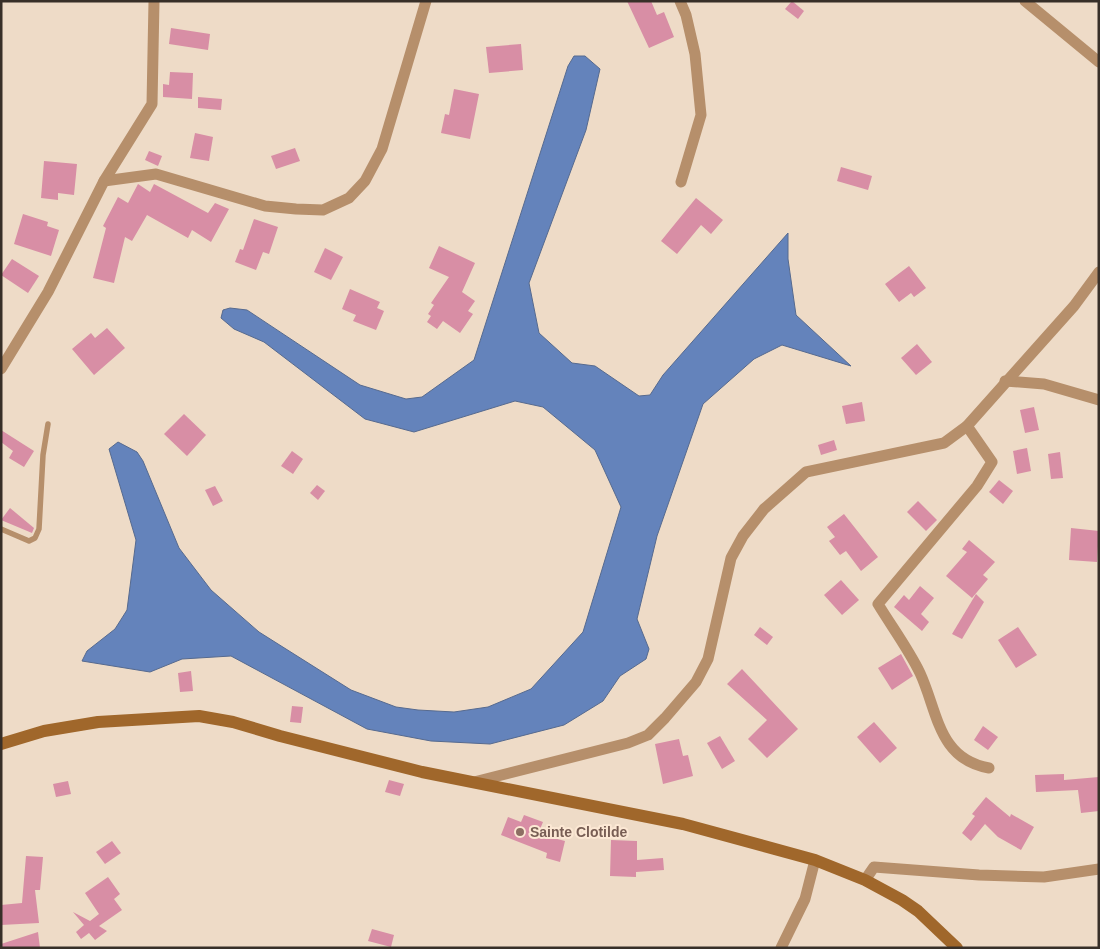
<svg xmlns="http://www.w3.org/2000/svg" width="1100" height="949" viewBox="0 0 1100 949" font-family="Helvetica,sans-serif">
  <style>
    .water { fill: #6483bb; stroke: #566a8f }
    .building { fill: #d88ea5 }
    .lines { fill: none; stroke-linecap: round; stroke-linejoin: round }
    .lane { stroke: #b68f6b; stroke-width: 5.5 }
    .street { stroke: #b68f6b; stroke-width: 11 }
    .secondary { stroke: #a0672b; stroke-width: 12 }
    .education-dot { fill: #8d6e63; stroke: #fce8d4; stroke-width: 2 }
    .labels { text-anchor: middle; stroke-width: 4; stroke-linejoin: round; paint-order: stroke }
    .education-label { font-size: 14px; font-weight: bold; fill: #785e54; stroke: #fce8d4; text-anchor: start }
  </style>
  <rect width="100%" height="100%" fill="#eedbc7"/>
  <path class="water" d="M574,56H585L600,69L586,130L529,283L539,333L572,363L595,366L639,396L650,395L663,375L788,233V259L796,315L851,366L782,345L754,359L703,404L657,536L637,619L649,649L646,659L620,676L603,701L564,725L490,744L431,741L367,729L231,656L182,659L150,672L82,661L87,651L115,629L127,610L136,540L109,449L118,442L137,452L143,461L179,548L211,590L259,632L351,690L396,707L418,710L454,712L488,707L531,689L583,632L621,507L595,450L543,407L515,401L414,432L365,419L264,342L234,329L221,318L223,310L230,308L247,310L360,385L406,399L422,397L474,360L568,66Z"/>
  <g class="building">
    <path d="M627,1H651L657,15L664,12L674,37L649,48Z"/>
    <path d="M792,1L804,11L798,19L785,9Z"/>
    <path d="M171,28L210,34L208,50L169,44Z"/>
    <path d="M521,44L523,70L489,73L486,47Z"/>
    <path d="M170,72L193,73L192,99L163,97V84L169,85Z"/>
    <path d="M454,89L479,94L470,139L441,133L445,114L449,115Z"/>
    <path d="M198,97L222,99L221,110L198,108Z"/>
    <path d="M195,133L213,137L209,161L190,158Z"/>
    <path d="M295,148L300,161L276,169L271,156Z"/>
    <path d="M149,151L162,156L158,166L145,160Z"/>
    <path d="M44,161L77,164L74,195L58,193V200L41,198Z"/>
    <path d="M841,167L872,176L868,190L837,181Z"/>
    <path d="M138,184L150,192L154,184L208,213L215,203L229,209L211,242L192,230L188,238L147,215L132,241L125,237L114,283L93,278L106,228L103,226L118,197L128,203Z"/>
    <path d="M696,198L723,220L711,234L701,225L677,254L661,241Z"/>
    <path d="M23,214L48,222L47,226L59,230L51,256L14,244Z"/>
    <path d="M254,219L278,227L269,254L263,252L256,270L235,262L240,249L243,250Z"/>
    <path d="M439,246L475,263L462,292L475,301L468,311L473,314L460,333L443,321L437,329L427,322L431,316L428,314L434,305L431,303L449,277L429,268Z"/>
    <path d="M325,248L343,257L331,280L314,272Z"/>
    <path d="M12,259L39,276L28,293L1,275Z"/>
    <path d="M909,266L926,288L914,297L911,293L899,302L885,284Z"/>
    <path d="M350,289L380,302L377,308L384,311L376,330L353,321L356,315L342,309Z"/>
    <path d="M107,328L125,348L94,375L72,349L91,333L95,338Z"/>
    <path d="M917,344L932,362L916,375L901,358Z"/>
    <path d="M862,402L865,421L846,424L842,406Z"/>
    <path d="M1034,407L1039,430L1025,433L1020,410Z"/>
    <path d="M184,414L206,435L187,456L164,434Z"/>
    <path d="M1,430L34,451L24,467L9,458L13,451L1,442Z"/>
    <path d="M834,440L837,450L821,455L818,445Z"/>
    <path d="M1027,448L1031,471L1017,474L1013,451Z"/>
    <path d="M292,451L303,459L293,474L281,466Z"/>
    <path d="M1060,452L1063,478L1051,479L1048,454Z"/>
    <path d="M999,480L1013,491L1003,504L989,492Z"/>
    <path d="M317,485L325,491L318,500L310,493Z"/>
    <path d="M215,486L223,501L213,506L205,490Z"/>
    <path d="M918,501L937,520L926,531L907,512Z"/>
    <path d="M10,508L34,528L32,533L1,520Z"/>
    <path d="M844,514L878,557L861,571L846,551L840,555L829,541L835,537L827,527Z"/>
    <path d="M1071,528L1099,531L1097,562L1069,560Z"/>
    <path d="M969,540L995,562L983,575L988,579L972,598L946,576L967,552L962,549Z"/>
    <path d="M841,580L859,600L842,615L824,595Z"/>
    <path d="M920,586L934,598L921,614L929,622L922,631L894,607L904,595L909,600Z"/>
    <path d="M976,594L984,602L962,639L952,634Z"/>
    <path d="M760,627L773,637L767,645L754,635Z"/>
    <path d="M1018,627L1037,655L1016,668L998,640Z"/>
    <path d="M901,654L913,676L892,690L878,668Z"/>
    <path d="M742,669L798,729L767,758L748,739L767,720L727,684Z"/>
    <path d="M191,671L193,691L180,692L178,673Z"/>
    <path d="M292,706L303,707L301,723L290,722Z"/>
    <path d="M874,722L897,748L880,763L857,737Z"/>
    <path d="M983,726L998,737L988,750L974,740Z"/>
    <path d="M720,736L735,761L722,769L707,743Z"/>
    <path d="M679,739L683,756L688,755L693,776L663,784L655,744Z"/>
    <path d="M1064,774V780L1099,777V811L1081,813L1078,790L1036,792L1035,775Z"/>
    <path d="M389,780L404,784L400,796L385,792Z"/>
    <path d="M68,781L71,794L56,797L53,784Z"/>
    <path d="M986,797L1010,817L1011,814L1034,827L1021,850L998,837L985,824L971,841L962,833L975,816L972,814Z"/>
    <path d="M524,815L543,822L538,834L565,841L560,862L546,858L547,853L501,835L508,817L521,822Z"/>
    <path d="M611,840L637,841V860L663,858L664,870L636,872V877L610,876Z"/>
    <path d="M112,841L121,853L105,864L96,852Z"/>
    <path d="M26,856L43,857L40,890H35L39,923L1,925V905L22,903Z"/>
    <path d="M108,877L120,894L114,899L122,910L99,926L107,931L95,940L89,933L81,939L76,932L84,925L73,912L90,921L99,914L85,893Z"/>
    <path d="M372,929L394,935L391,947L368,941Z"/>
    <path d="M38,932L40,948H1V944Z"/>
  </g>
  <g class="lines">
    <path class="lane" d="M1,529L29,541L35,538L39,529L43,455L48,424"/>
    <g class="street">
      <path d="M680,1L686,15L695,54L701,115L681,182"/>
      <path d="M1025,1L1099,62"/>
      <path d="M104,181L156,174L265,206L296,209L323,210L349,198L365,181L382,149L426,1"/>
      <path d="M1,369L48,292L104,181L152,104L154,1"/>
      <path d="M1005,381L1044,384L1099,400"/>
      <path d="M967,426L992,462L977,486L878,604C892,627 909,650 920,673C938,712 938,759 989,768"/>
      <path d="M474,782L628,743L648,735L665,718L696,682L708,659L731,558L743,536L764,509L806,472L944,443L967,426L1074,306L1099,272"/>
      <path d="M865,880L874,867L979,875L1044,877L1099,869"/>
      <path d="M781,948L805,899L815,860"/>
    </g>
    <path class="secondary" d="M1,744L44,731L98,722L199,716L233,722L280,736L422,772L683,824L815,860L865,880L902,900L918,911L957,948"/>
  </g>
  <circle class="education-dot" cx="520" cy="832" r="5"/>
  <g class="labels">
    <g class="education-label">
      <text x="530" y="837">Sainte Clotilde</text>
    </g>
  </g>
  <rect width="1100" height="949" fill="none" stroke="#372f28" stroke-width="5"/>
</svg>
